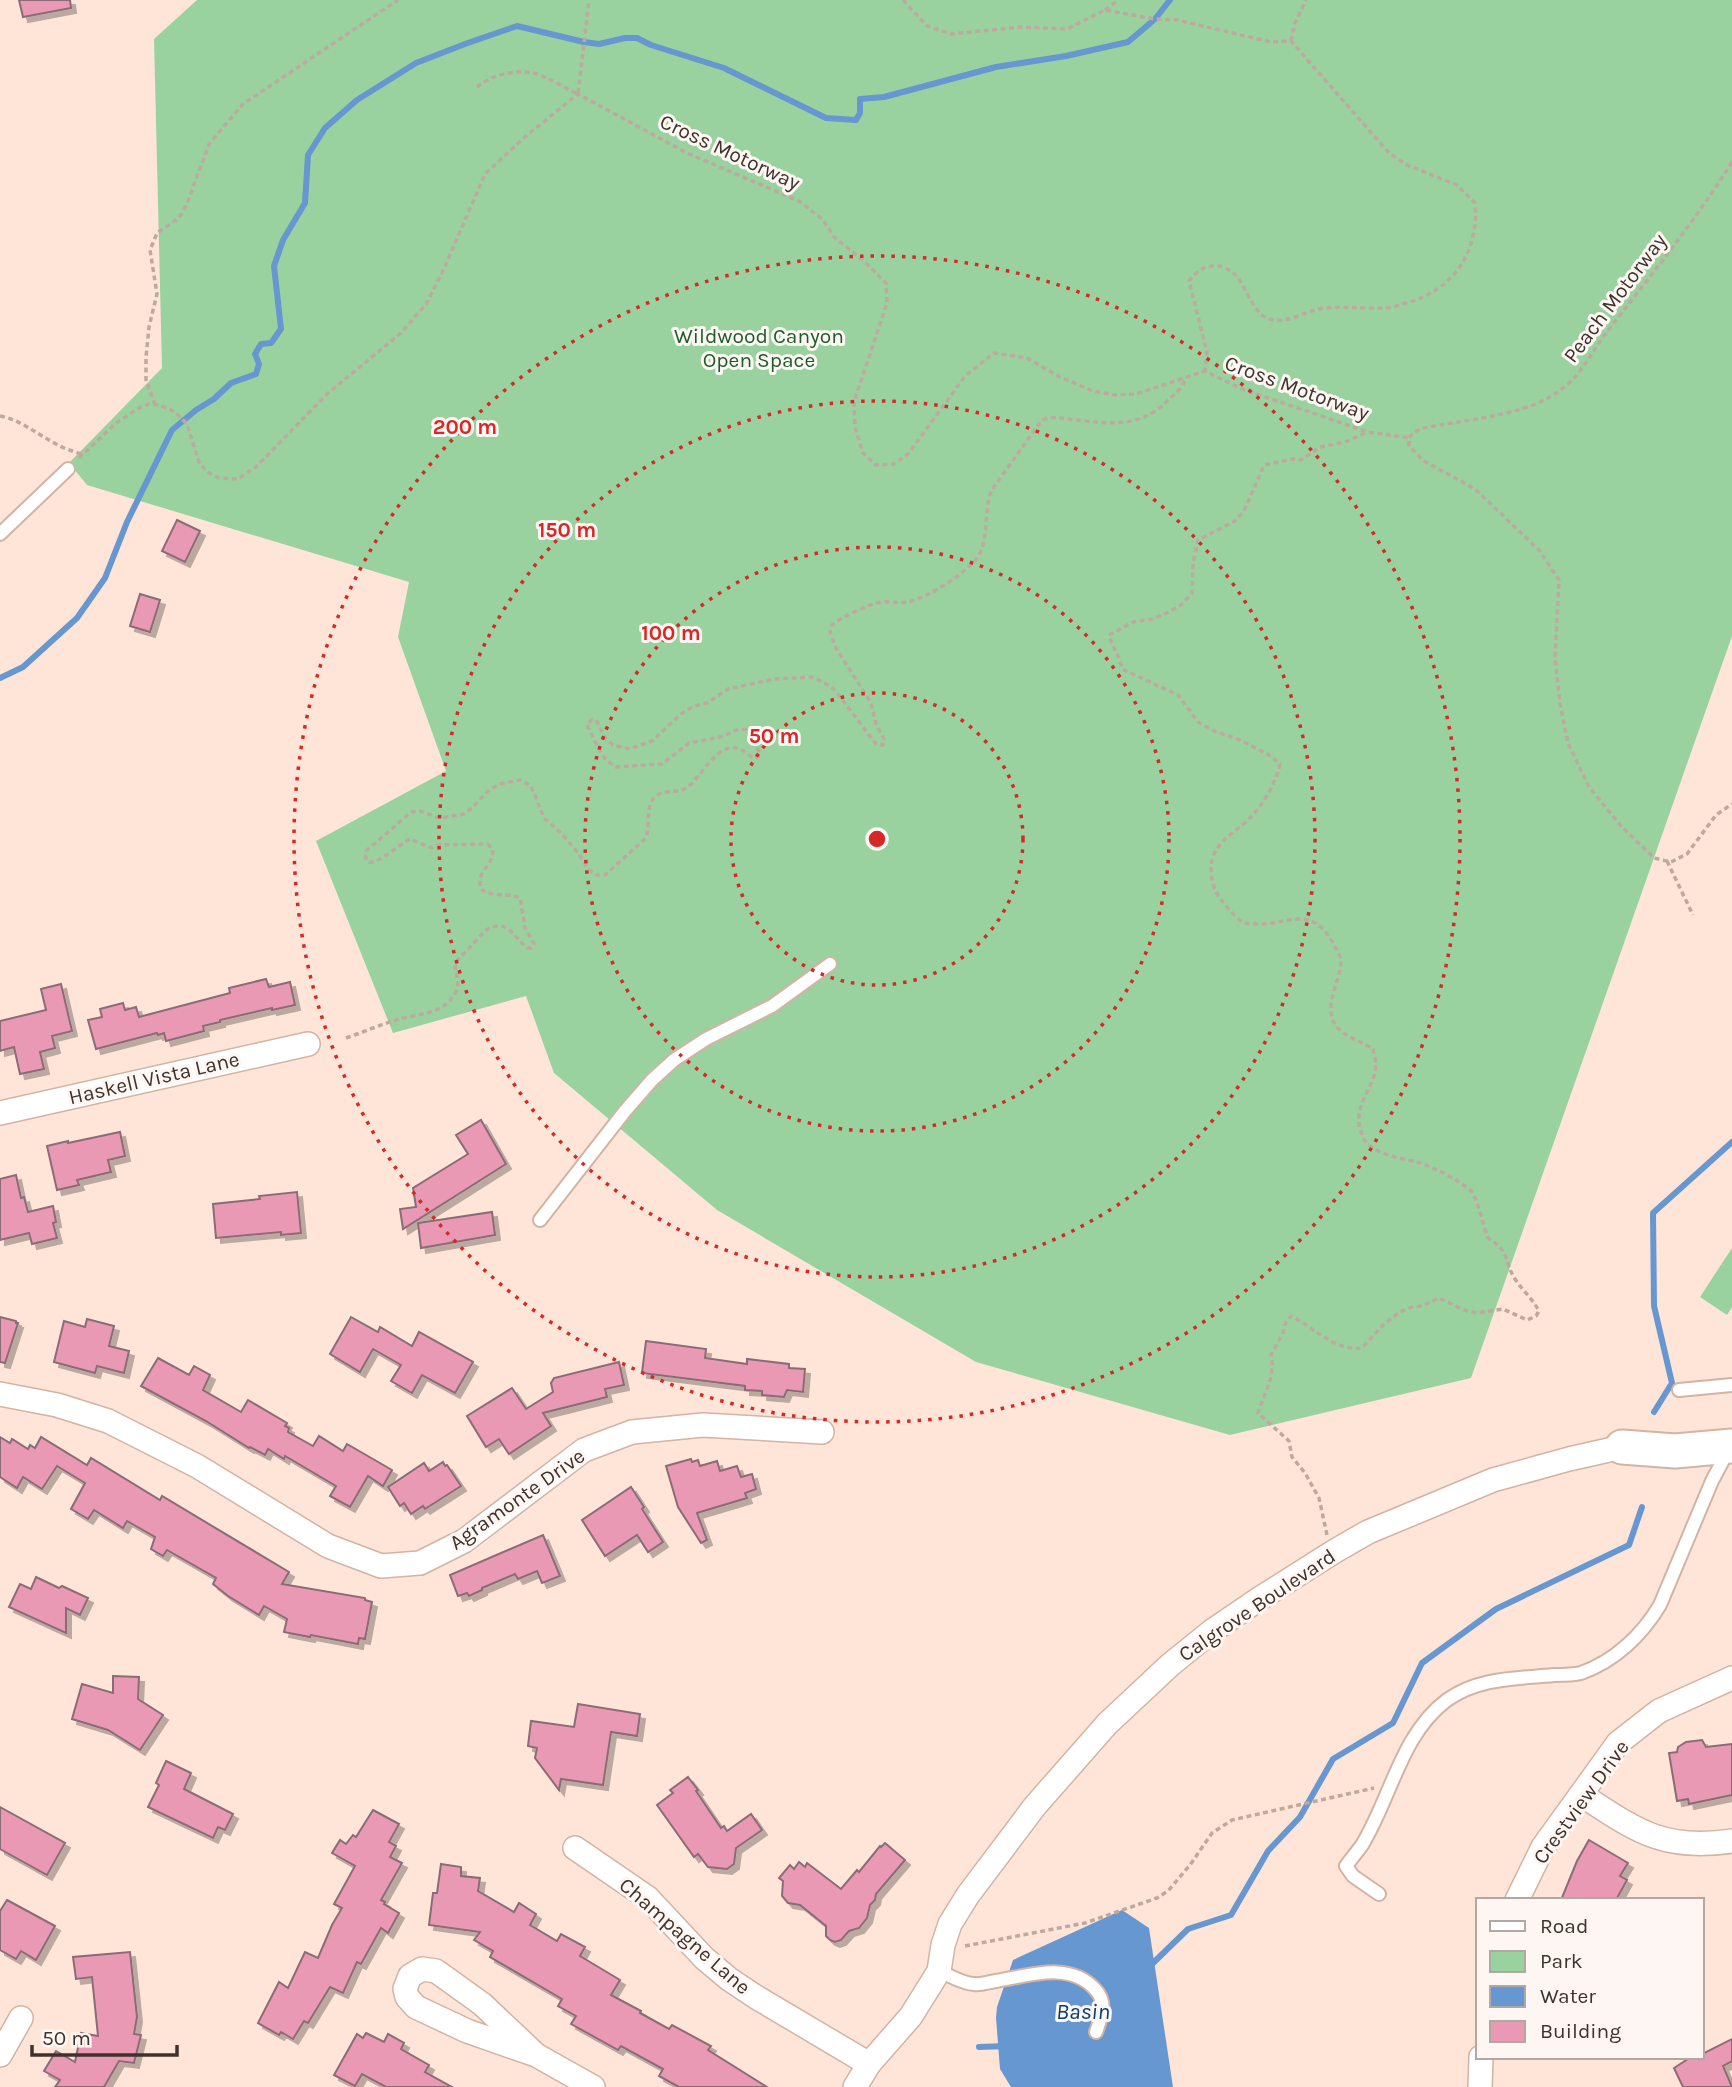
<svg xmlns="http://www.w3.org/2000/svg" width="1732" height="2087" viewBox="0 0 1732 2087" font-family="Karla,sans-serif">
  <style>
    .green { fill: #99d29f }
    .water { fill: #6697d0 }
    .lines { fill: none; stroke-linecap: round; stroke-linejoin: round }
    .stream { stroke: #6697d0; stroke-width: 6 }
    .building { fill: #ea99b4; stroke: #8b6c76; stroke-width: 2; filter: url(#shadow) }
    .lane-casing { stroke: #d2b3a4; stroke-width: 16 }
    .street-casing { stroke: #d2b3a4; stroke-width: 26 }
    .secondary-casing { stroke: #d2b3a4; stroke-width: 37 }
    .path { stroke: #bea99e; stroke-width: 3.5; stroke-dasharray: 5 3.5; stroke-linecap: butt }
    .lane { stroke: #fff; stroke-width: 12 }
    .street { stroke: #fff; stroke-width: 23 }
    .secondary { stroke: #fff; stroke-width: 33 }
    .ring { fill: none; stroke: #d62828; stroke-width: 3.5; stroke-dasharray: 3.5 7 }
    .labels { text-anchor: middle; stroke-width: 6; stroke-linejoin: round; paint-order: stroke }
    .street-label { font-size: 21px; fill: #3e322c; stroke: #fdf6f3 }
    .park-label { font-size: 21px; fill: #1c5e2b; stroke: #fdf6f3 }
    .water-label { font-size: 23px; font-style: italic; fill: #073d71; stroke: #fdf6f3 }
    .centre { fill: #d62828; stroke: #fdf6f3; stroke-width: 3.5 }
    .ring-label { font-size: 21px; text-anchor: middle; font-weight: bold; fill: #d62828; stroke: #fdf6f3; stroke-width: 6; stroke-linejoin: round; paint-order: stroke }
  </style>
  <defs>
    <filter id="shadow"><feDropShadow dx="5" dy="5" stdDeviation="0" flood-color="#0004"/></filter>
  </defs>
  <rect width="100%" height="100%" fill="#ffe5d8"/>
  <g class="green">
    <path d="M197,0H1732V636L1471,1378L1230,1435L976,1362L717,1210L554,1073L526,996L393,1033L316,841L446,771L398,637L409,582L87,485L69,463L162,368L154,39Z"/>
    <path d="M1732,1248V1307L1727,1315L1700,1297Z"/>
  </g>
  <path class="water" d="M1122,1910L1149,1928L1173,2087H1011L1000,2069L996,2018L997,2007L1013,1960Z"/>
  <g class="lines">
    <g class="stream">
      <path d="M0,678L23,667L77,618L105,578L127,522L172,430L196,410L214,399L231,383L256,374L259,364L255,354L261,344L271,343L281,329L274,266L283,240L305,203L308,155L325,128L357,100L416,63L465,44L517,26L584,42L599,44L625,38H637L651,45L724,68L826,118L856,120L860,113V99L884,97L996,67L1066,56L1128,42L1155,19L1170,0"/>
      <path d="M1654,1412L1672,1383L1654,1306L1653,1213L1732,1142"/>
      <path d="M1150,1966L1188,1929L1231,1915L1268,1851L1300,1817L1333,1759L1393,1723L1422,1663L1496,1609L1629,1545L1642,1507"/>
      <path d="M979,2047L1006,2046"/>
    </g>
  </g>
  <g class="building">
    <path d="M19,0H70L71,8L23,17Z"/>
    <path d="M177,520L200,531L185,562L162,551Z"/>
    <path d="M140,594L160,600L150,632L130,626Z"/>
    <path d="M266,979L269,987L290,982L295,1005L272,1010V1008L220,1020V1022L203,1026L204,1031L166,1041L164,1033L158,1035L157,1033L96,1049L88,1020L102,1017L100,1009L123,1003L125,1010L136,1007L139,1017L230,993L229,988Z"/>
    <path d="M61,984L72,1031L52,1036L55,1048L40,1052L44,1069L20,1074L14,1047L0,1051V1021L46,1010L41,989Z"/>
    <path d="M481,1120L506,1164L403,1229L400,1209L416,1207L413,1188L468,1154L456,1135Z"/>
    <path d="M120,1132L125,1156L108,1160L111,1172L77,1180L79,1185L57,1190L47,1146L68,1141V1143Z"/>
    <path d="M16,1175L21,1198L24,1197L28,1212L53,1206L56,1222L53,1223L57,1238L32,1244L29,1233L0,1240V1179Z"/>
    <path d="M297,1192L301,1233L281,1235V1232L216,1238L213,1204L260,1199L259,1196Z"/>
    <path d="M492,1212L495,1235L421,1248L418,1223Z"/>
    <path d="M0,1317L16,1321V1323H18L5,1363L0,1362Z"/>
    <path d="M351,1317L378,1332L380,1327L412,1346L419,1332L473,1362L455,1393L422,1375L412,1393L391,1381L401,1365L373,1349L360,1372L330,1354Z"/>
    <path d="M87,1319L114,1326L109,1346L129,1351L124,1373L97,1366L95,1373L54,1362L64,1321L85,1327Z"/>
    <path d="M646,1341L706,1349L705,1358L747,1364V1359L789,1364V1368L805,1369L803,1392L787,1390L784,1397L762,1395V1391L745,1390V1386L642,1373Z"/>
    <path d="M158,1358L189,1375L194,1366L210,1375L203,1390L241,1412L248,1400L287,1423L285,1426L289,1428L288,1432L313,1446L319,1436L343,1451L347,1444L392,1470L383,1486L368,1476L350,1507L330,1496L336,1486L285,1456L284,1459L268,1449L265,1455L250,1447L249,1448L206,1421L141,1386Z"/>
    <path d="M619,1362L624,1385L605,1389L607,1397L543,1413L551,1426L509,1454L499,1439L486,1447L467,1416L512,1388L526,1409L553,1392L551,1383L554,1378Z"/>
    <path d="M0,1437L10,1443L12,1439L28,1449L30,1445L35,1448L41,1437L87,1465L91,1458L160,1500L162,1496L289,1572L282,1584L365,1598V1600L372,1602L365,1639L359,1638L358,1644L311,1635L310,1637L284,1632L287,1619L264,1606L259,1615L228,1596L213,1584L216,1578L167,1550L163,1556L151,1549L155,1537L127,1521L123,1528L94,1510L88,1519L71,1509L85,1483L57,1466L42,1489L23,1477L17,1488L0,1477Z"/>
    <path d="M691,1459L692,1462L698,1460L700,1466L717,1461L720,1471L737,1466L741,1477L752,1474L756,1489L745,1493L747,1498L697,1513L707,1540L701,1543L678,1507L666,1466Z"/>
    <path d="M443,1462L445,1466L447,1465L461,1486L425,1509L423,1506L411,1514L404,1503L400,1506L388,1487L424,1463L429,1471Z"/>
    <path d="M631,1487L644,1507L642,1509L663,1542L648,1552L637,1535L605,1556L582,1520Z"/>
    <path d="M543,1535L560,1576L542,1583L537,1571L518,1579L515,1574L482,1588V1590L469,1596L467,1593L458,1596L450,1575Z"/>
    <path d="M36,1577L59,1588L62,1586L88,1598L80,1615L66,1608V1633L9,1607L20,1584L31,1589Z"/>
    <path d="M113,1676L139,1677L138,1699L163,1715L140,1750L108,1730L72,1719L82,1684L113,1693Z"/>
    <path d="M578,1704L640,1714L637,1736L611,1732L603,1785L561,1779L559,1790L535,1758L537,1748L528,1746L531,1721L574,1727Z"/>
    <path d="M1702,1740L1706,1747L1732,1744V1795L1689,1804L1688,1799L1677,1801L1669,1753L1677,1752L1678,1747L1686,1742Z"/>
    <path d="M166,1761L191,1773L184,1789L233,1814L225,1830L218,1827L213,1838L148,1807L159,1785L156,1783Z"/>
    <path d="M688,1777L698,1790L696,1791L721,1828L724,1826L727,1831L751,1814L762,1830L736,1848L734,1864L727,1869L708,1867L698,1854L694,1857L657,1805L673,1793L670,1790Z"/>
    <path d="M0,1807L65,1843L47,1875L0,1849Z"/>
    <path d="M373,1810L399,1824L389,1842L396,1846L390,1857L402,1863L381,1900L385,1902L384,1904L399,1913L388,1933L381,1928L361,1964L357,1962L343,1993L330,1987L308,2023L304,2021L293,2039L281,2032L279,2035L258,2023L279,1982L288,1988L305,1952L318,1958L332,1925L342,1908L334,1904L355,1866L332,1853L340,1840L346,1844L353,1835L356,1837Z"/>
    <path d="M1589,1840L1628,1863L1620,1876L1627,1880L1616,1900H1561L1577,1861Z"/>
    <path d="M885,1843L905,1860L876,1894L875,1900L870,1905L867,1918L859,1928L849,1931L841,1940L835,1942L830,1940L826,1936V1926L800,1905L788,1903L782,1896L783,1881L779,1878L790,1865L794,1869L799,1862L805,1867L807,1863L841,1889L857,1870L859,1872L880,1846L881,1847Z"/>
    <path d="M441,1864L461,1867V1876L480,1878L478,1891L514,1912L519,1903L536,1914L530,1925L557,1941L561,1934L585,1947L580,1956L620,1980L611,1995L641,2011L640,2013L669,2029L672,2025L711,2046L708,2050L767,2087H679L659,2076L663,2069L621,2046L618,2050L571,2024L576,2016L558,2006L562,1999L490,1957L493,1951L474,1940L480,1932L429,1925L433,1893H437Z"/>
    <path d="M7,1900L55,1926L36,1960L21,1951L16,1959L0,1950V1911Z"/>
    <path d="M130,1952L137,2017L134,2034L141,2035L134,2063L119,2061L104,2087H55L60,2080L44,2071L56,2051L75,2062L81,2033L98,2036L92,1977L76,1979L73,1957Z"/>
    <path d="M366,2033L384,2042L388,2034L404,2043L401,2049L429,2065L425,2072L452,2087H386L362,2074L355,2086L334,2075L357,2034L363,2038Z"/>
    <path d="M1732,2039V2061L1723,2066L1732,2087H1683L1674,2068L1691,2057H1702V2054Z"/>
  </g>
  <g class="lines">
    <defs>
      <g id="lane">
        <path d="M0,534L68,469"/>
        <path d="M540,1220L625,1111L652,1080L674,1060L706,1039L772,1006L830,964"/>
        <path d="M1679,1390L1732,1385"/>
        <path d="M1379,1894L1353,1876L1346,1866C1351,1859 1357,1852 1362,1845C1391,1798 1401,1734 1447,1700C1479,1677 1517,1679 1554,1675C1563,1675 1573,1675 1581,1673C1615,1661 1642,1635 1660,1605L1712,1481L1729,1449"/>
        <path d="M939,1971C949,1975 963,1984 974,1984C981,1985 989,1982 996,1981C1028,1976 1068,1961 1094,1988C1108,2002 1102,2015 1096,2032"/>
      </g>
      <g id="street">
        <path d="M0,1113L308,1044"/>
        <path d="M0,1394L57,1405L108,1421L197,1466L328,1546L381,1566L420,1563L464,1541L584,1450L632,1432L703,1425L822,1432"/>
        <path d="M1582,1795C1637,1831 1663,1851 1732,1841"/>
        <path d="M575,1848L648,1898L704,1958L729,1979L756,1997L869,2064"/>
        <path d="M1517,1900L1543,1847L1618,1743L1659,1711L1732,1678"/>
        <path d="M0,2055L21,2018"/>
        <path d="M536,2055L482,2004L436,1971L422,1969L410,1976L405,1989L407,1997L416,2007L467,2031L536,2055L593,2087"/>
        <path d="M855,2087L869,2064L911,2016L939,1971L943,1945L950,1924L968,1895L1035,1806L1107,1724L1170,1665L1212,1631L1259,1599L1335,1551L1368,1532L1493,1480L1569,1459L1622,1447"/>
        <path d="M1480,2087L1481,2057"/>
      </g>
      <path id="secondary" d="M1622,1447L1675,1451L1732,1446"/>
    </defs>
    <use href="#lane" class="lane-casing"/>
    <use href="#street" class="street-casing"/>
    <use href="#secondary" class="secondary-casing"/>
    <g class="path">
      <path d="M903,0L927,26L951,34L1021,27L1067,29L1105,10L1155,19L1177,20L1271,42L1291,41L1389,153L1407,165L1457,185L1475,203C1479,252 1454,290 1406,303C1399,305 1392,308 1385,308C1366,309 1346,306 1326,308C1309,309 1292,322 1275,320C1245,318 1249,266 1215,266C1203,266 1196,272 1189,281L1207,352L1205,371"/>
      <path d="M1105,10L1118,0"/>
      <path d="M1291,41L1295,23L1306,0"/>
      <path d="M477,87C491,75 518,68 537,74C551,79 565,88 578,94L589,0"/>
      <path d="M1732,162C1695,221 1652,274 1609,329C1587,357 1581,381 1546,399C1515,416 1459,421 1423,428L1414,432L1409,438V445L1413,450L1424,461L1475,489L1539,550L1559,580L1555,657L1560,704L1568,743L1589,787L1621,826L1654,858L1671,862L1687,854L1716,815L1732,804"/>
      <path d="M155,405L146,380V357L149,327L157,294L150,250L157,233L179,218L186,206L209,144L243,104L398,0"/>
      <path d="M0,416C21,420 37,434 56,444C64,449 74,451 83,455"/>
      <path d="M79,458L115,424L137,409L149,404L160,405L175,412L187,424L199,462L207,472L219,478L238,479L256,467L327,394L401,333L426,304L442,273L485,174L526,136L578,94L687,153L799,201L822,219L835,238L864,261L886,283L887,303L854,402L855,427L863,453L876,465L894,464L909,453L965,376L994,353L1027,358L1060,377L1093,391L1115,395L1136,394L1205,371L1242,389L1368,432L1409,438"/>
      <path d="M1667,861L1693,915"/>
      <path d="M346,1038C364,1032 382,1024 399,1019C418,1014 443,1014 454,995C462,983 455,975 455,963L486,930C507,918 512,935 527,948H531L534,944L525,928L520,898C508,892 489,898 480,888C480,884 480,879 481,876C486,864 500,856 488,844L437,845L432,848L410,839C401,842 361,881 366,851L411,812L420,811L440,818L464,814L472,808L488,791L500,784L520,780L531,786L544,818L563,835L579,854L588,869L596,875H605L646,838C650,826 646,812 652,801C660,787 674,795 686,788C701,779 717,740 740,749C745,751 749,755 753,758L758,757L760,754L751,734L746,730L739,729L720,737L689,743L662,764L616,767L606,760L597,746L587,725L591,720H596L606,739L613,745L630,749L652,741L681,714L694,706L707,703L728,689L774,679L812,677L823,682L834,689L876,744L883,745L885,741L876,724L871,703L836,648L830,632L832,625C841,617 869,604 881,602C890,601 899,604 908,602C927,598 969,572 979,555C989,536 984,511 991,491L1042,420C1051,416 1059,418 1069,419C1104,423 1138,430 1166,402C1174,395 1183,388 1186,378"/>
      <path d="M1327,1535L1319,1498L1305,1473L1292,1457L1289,1441L1258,1413C1264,1394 1276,1375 1271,1355L1283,1333L1286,1322L1291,1316C1315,1328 1334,1351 1362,1348L1383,1325L1400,1312L1412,1307L1422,1306L1439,1298L1464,1310L1477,1313L1503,1309L1527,1320L1536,1316L1539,1311C1532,1298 1522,1290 1515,1279C1503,1260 1511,1252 1488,1238C1482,1222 1480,1207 1472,1192C1469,1188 1463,1185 1459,1182C1449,1175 1437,1170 1426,1165C1408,1158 1372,1157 1363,1137C1349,1106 1374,1092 1376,1065C1376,1060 1374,1054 1373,1049C1363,1042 1345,1037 1337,1027C1321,1008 1341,981 1341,960C1340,954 1335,947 1332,941C1308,904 1289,925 1256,924C1253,923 1249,924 1245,923C1237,920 1228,908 1222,901C1215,892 1212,884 1211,872C1209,845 1232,835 1249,819C1263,805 1276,783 1280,764L1269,755L1238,739L1214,731L1198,722L1178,695L1122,669C1120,656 1112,647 1109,635L1133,622L1152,619L1167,613L1181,605L1192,593L1193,564L1198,540L1235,521L1244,511L1264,465L1293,459L1301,460L1320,447L1345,442L1368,432"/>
      <path d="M965,1946L1085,1923L1157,1898L1168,1891L1190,1865L1212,1833L1232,1820L1374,1788"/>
    </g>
    <use href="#lane" class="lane"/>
    <use href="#street" class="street"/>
    <use href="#secondary" class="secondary"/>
  </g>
  <g class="ring">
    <circle cx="877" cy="839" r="146"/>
    <circle cx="877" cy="839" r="292"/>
    <circle cx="877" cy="839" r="438"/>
    <circle cx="877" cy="839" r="583"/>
  </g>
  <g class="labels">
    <g class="street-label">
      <text transform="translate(730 152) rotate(25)" y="7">Cross Motorway</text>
      <text transform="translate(1615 298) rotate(-53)" y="7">Peach Motorway</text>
      <text transform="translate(1297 388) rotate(20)" y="7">Cross Motorway</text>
      <text transform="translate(154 1078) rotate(-13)" y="7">Haskell Vista Lane</text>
      <text transform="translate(517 1499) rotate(-35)" y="7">Agramonte Drive</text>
      <text transform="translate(1257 1605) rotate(-34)" y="7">Calgrove Boulevard</text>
      <text transform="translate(1581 1802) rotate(-54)" y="7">Crestview Drive</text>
      <text transform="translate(685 1936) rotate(41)" y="7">Champagne Lane</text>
    </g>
    <g class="park-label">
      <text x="759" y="343">Wildwood Canyon<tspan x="759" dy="24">Open Space</tspan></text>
    </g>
    <g class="water-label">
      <text x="1083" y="2019">Basin</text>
    </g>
  </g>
  <circle cx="877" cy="839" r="10" class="centre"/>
  <g class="ring-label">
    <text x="465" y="434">200 m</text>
    <text x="567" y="537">150 m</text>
    <text x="671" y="640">100 m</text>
    <text x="774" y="743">50 m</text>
  </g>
  <rect x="1476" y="1898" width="228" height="161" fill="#fdf6f3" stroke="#b1a8a3" stroke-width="2"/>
  <rect x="1490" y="1921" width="35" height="10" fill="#ffffff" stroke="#b1a8a3" stroke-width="2"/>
  <text x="1540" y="1933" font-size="21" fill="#3e322c">Road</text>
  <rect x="1490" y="1951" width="35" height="21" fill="#99d29f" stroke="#b1a8a3" stroke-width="2"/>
  <text x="1540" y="1968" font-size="21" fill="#3e322c">Park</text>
  <rect x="1490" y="1986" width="35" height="21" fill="#6697d0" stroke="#b1a8a3" stroke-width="2"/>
  <text x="1540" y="2003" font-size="21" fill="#3e322c">Water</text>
  <rect x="1490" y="2021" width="35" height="21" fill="#ea99b4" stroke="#b1a8a3" stroke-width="2"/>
  <text x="1540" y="2038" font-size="21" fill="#3e322c">Building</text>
  <path d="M32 2045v10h145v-10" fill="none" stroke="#3e322c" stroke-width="3.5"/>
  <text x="42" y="2045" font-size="21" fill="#3e322c" stroke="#fdf6f3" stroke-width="5" paint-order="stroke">50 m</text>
</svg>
